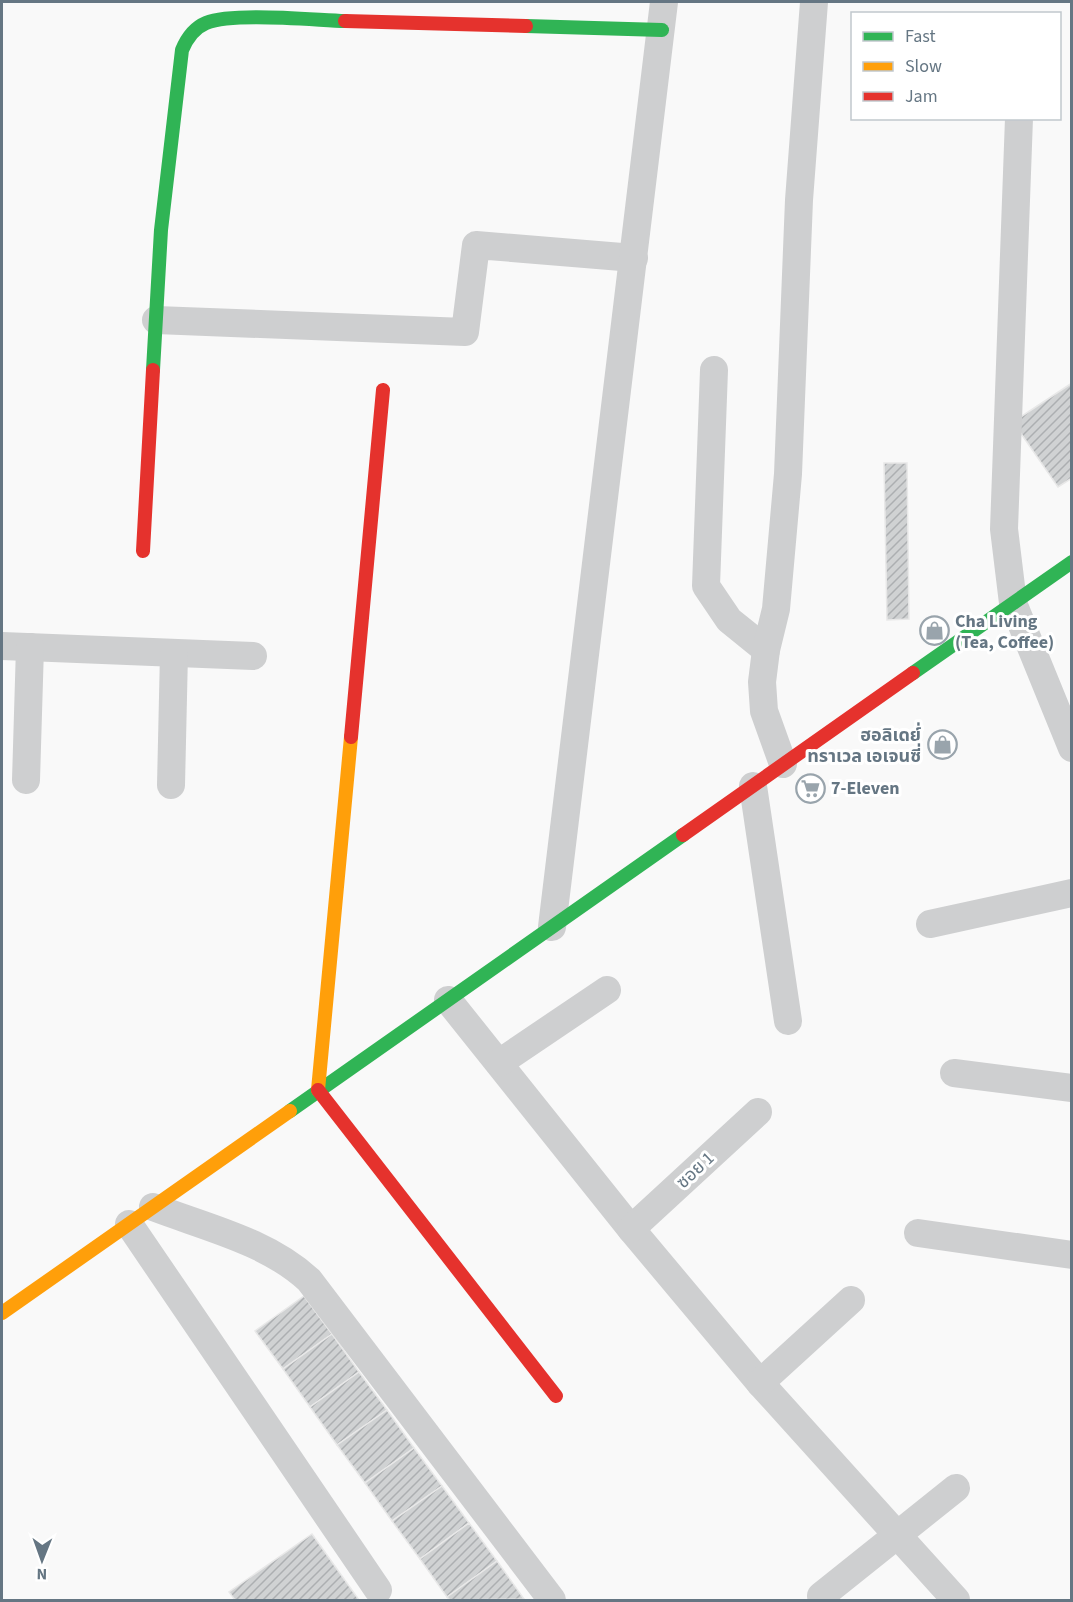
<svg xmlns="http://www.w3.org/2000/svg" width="1073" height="1602" viewBox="0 0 1073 1602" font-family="'Source Sans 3','Noto Sans Thai',sans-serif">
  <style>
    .building { fill: url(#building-hatch); stroke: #e8e8e8; stroke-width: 1.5 }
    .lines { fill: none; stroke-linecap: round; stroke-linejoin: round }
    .street { stroke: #cecfd0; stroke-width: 28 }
    .fast { stroke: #30b455; stroke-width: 14 }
    .slow { stroke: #ff9f0a; stroke-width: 14 }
    .jam { stroke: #e5322d; stroke-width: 14 }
    .labels { text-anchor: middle; stroke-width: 6; stroke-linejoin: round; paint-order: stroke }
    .poi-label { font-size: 18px; font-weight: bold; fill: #657683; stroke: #fff; text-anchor: start }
    .street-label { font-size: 18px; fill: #657683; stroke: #fff }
  </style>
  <defs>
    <pattern id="building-hatch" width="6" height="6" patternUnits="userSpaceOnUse" patternTransform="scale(1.5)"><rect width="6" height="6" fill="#d0d2d3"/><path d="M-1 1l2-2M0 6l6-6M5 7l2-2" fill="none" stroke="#acafb1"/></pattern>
  </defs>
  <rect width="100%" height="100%" fill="#f9f9f9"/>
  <g class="building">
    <path d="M1072,383V478L1058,487L1013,422Z"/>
    <path d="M884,463H907L909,619L887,620Z"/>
    <path d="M304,1296L332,1334L283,1369L255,1331Z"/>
    <path d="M332,1334L359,1372L310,1407L283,1369Z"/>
    <path d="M359,1372L387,1410L337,1445L310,1407Z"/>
    <path d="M387,1410L414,1448L365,1483L337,1445Z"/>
    <path d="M414,1448L442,1486L392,1521L365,1483Z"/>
    <path d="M442,1486L469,1523L420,1559L392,1521Z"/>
    <path d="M469,1523L497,1561L447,1597L420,1559Z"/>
    <path d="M312,1534L359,1600H235L229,1592Z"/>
    <path d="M497,1561L524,1599L450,1600L447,1597Z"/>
  </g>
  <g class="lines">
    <g class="street">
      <path d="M1019,118L1004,529L1013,603L1072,748"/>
      <path d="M156,320L465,332L476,245L634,258"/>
      <path d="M714,370L706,586L729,620L766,650"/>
      <path d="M2,646L253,656"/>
      <path d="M783,764L764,711L762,682L766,650L776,609L788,474L799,200L814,2"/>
      <path d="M26,780L30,647"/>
      <path d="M171,785L174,653"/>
      <path d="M753,786L788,1021"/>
      <path d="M930,924L1072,893"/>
      <path d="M552,927L664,2"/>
      <path d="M448,1000L631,1229L760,1383L956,1600"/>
      <path d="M499,1063L607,990"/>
      <path d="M954,1073L1072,1088"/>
      <path d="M153,1207C205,1227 267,1241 309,1280L552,1600"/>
      <path d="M129,1224L378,1590"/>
      <path d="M631,1229L758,1112"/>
      <path d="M918,1233L1072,1255"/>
      <path d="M760,1383L851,1300"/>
      <path d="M821,1596L956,1488"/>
    </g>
    <g class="fast">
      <path d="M526,26L662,30"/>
      <path d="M153,370L161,230L182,50C187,38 194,28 206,23C233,12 313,20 345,21"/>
      <path d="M913,673L1072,562"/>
      <path d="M290,1111L683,835"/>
    </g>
    <g class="slow">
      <path d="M318,1090L351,737"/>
      <path d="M2,1313L290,1111"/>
    </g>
    <g class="jam">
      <path d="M345,21L526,26"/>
      <path d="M143,551L153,370"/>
      <path d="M351,737L383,390"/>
      <path d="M683,835L913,673"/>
      <path d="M318,1090L556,1396"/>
    </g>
  </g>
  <defs>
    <symbol id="shop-ring" viewBox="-11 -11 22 22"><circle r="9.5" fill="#fff" stroke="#99a4ac" stroke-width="1.5"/><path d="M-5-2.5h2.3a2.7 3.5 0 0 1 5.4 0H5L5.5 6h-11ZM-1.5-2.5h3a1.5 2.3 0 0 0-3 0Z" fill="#99a4ac"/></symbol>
    <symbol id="supermarket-ring" viewBox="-11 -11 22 22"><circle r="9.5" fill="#fff" stroke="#99a4ac" stroke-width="1.5"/><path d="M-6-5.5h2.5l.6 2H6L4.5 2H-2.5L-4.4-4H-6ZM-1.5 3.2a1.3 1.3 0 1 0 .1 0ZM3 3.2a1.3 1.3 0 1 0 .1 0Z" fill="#99a4ac"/></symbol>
  </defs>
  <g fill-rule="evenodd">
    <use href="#shop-ring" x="918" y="614" width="33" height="33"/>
    <use href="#shop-ring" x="926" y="728" width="33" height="33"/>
    <use href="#supermarket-ring" x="794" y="772" width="33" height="33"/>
  </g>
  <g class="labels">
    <g class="poi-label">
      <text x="955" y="627">Cha Living<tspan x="955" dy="21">(Tea, Coffee)</tspan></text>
      <text x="921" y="741" text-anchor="end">ฮอลิเดย์่<tspan x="921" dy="21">ทราเวล เอเจนซี่</tspan></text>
      <text x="831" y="794">7-Eleven</text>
    </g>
    <g class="street-label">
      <text transform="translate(695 1170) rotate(-43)" y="6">ซอย 1</text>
    </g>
  </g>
  <rect width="1073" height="1602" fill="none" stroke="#657683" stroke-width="6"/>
  <rect x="851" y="12" width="210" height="108" fill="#ffffff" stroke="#c1c8cd" stroke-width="1.5"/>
  <rect x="863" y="32" width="30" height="9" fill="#30b455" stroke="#c1c8cd" stroke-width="1.5"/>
  <text x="905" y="42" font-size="18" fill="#657683">Fast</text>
  <rect x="863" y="62" width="30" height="9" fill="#ff9f0a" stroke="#c1c8cd" stroke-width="1.5"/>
  <text x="905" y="72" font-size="18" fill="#657683">Slow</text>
  <rect x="863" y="92" width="30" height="9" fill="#e5322d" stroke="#c1c8cd" stroke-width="1.5"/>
  <text x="905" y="102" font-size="18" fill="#657683">Jam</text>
  <g transform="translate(42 1560) rotate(181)" stroke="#ffffff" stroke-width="4.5" paint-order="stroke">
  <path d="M0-4.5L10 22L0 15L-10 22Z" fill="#657683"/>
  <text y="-9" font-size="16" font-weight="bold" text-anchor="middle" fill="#657683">N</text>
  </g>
</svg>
